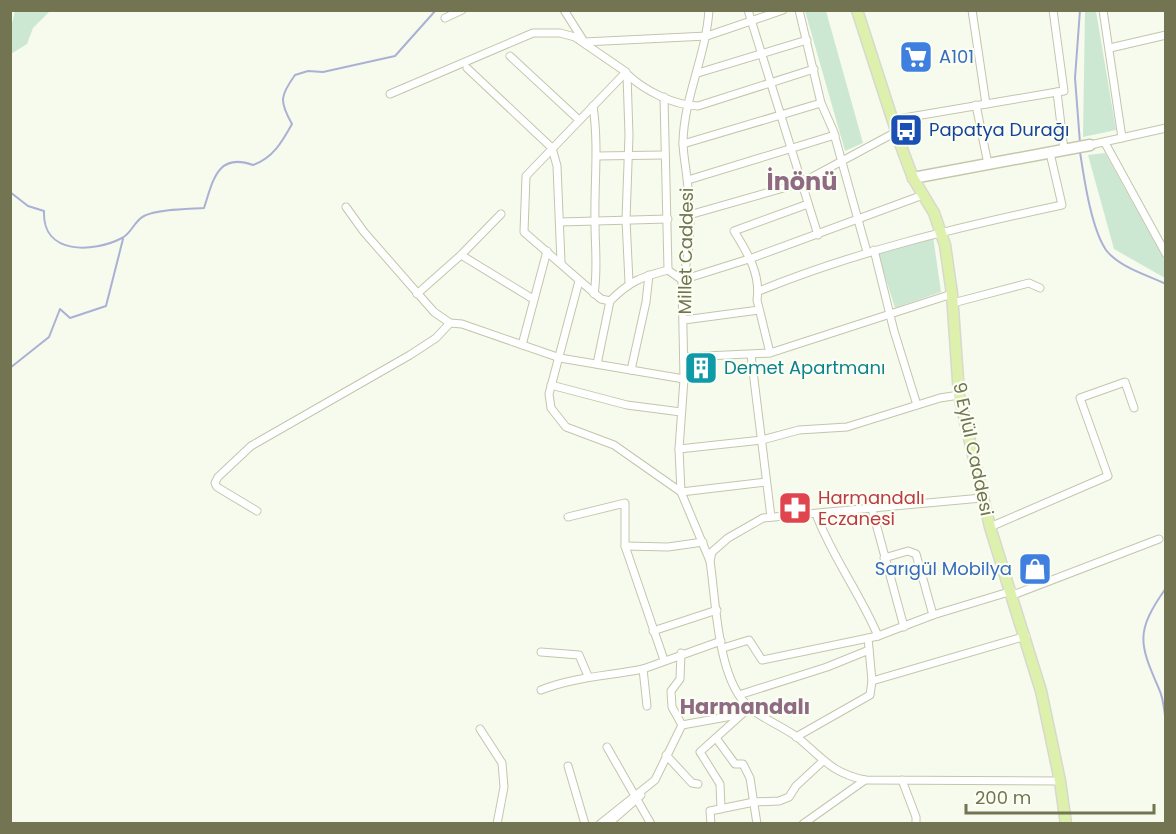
<svg xmlns="http://www.w3.org/2000/svg" width="1176" height="834" viewBox="0 0 1176 834" font-family="Poppins,sans-serif">
  <style>
    .green { fill: #cce8d3 }
    .lines { fill: none; stroke-linecap: round; stroke-linejoin: round }
    .stream { stroke: #aab1d4; stroke-width: 2 }
    .street-casing { stroke: #c3c6ab; stroke-width: 9 }
    .secondary-casing { stroke: #c5c8aa; stroke-width: 13 }
    .primary-casing { stroke: #d8d8ce; stroke-width: 13 }
    .street { stroke: #fff; stroke-width: 7 }
    .secondary { stroke: #fff; stroke-width: 10 }
    .primary { stroke: #ddf1ad; stroke-width: 10 }
    .labels { text-anchor: middle; stroke-width: 4.5; stroke-linejoin: round; paint-order: stroke }
    .shop-label { font-size: 18px; fill: #366cbe; stroke: #fbfef3; text-anchor: start }
    .transit-label { font-size: 18px; fill: #164399; stroke: #fbfef3; text-anchor: start }
    .street-label { font-size: 18px; fill: #737451; stroke: #fbfef3 }
    .culture-label { font-size: 18px; fill: #0d838f; stroke: #fbfef3; text-anchor: start }
    .health-label { font-size: 18px; fill: #be3a42; stroke: #fbfef3; text-anchor: start }
    .quarter-label { font-size: 21px; font-weight: bold; fill: #8f6a83; stroke: #fbfef3 }
    .district-label { font-size: 24px; font-weight: bold; fill: #8f6a83; stroke: #fbfef3 }
  </style>
  <rect width="100%" height="100%" fill="#f7fbed"/>
  <g class="green">
    <path d="M15,11H50L33,28L27,44L11,54V28Z"/>
    <path d="M805,11H826L863,143L845,151Z"/>
    <path d="M1085,11H1096L1116,130L1083,137Z"/>
    <path d="M1105,153L1165,261V278L1114,249L1088,155Z"/>
    <path d="M933,236L941,292L895,308L878,254Z"/>
  </g>
  <g class="lines">
    <g class="stream">
      <path d="M1080,10L1075,78L1080,143"/>
      <path d="M1080,152C1084,178 1091,228 1106,250C1119,267 1147,275 1166,284"/>
      <path d="M10,192L28,206L44,211C42,255 93,253 122,238C132,233 134,221 144,216C157,209 189,209 204,208C213,181 217,152 253,165C273,158 282,142 292,124C279,101 280,96 295,75L308,71L323,72L395,56L436,10"/>
      <path d="M10,368L49,337L60,309L70,318L106,306L123,239"/>
      <path d="M1166,588C1135,632 1139,643 1159,689C1164,699 1164,712 1166,722"/>
    </g>
    <defs>
      <g id="street">
        <path d="M564,10L583,40"/>
        <path d="M709,10C706,56 684,97 683,142C683,154 686,167 687,179C691,211 692,249 682,280L684,379L679,449L681,492L710,561"/>
        <path d="M748,10L818,235"/>
        <path d="M799,10L821,103L833,130L867,252"/>
        <path d="M972,10L986,104"/>
        <path d="M1053,10L1064,91L1057,92"/>
        <path d="M1103,10L1122,138"/>
        <path d="M445,18L462,10"/>
        <path d="M584,42L707,36L783,10"/>
        <path d="M1110,48L1166,35"/>
        <path d="M510,56L579,120"/>
        <path d="M467,68L552,148L557,166L561,262"/>
        <path d="M698,73L807,40"/>
        <path d="M627,74C645,91 673,105 698,106L814,69"/>
        <path d="M627,75L629,135L626,220L629,282"/>
        <path d="M390,94L533,33H560L575,37L626,72L526,176L524,232L601,299L610,301C630,281 641,277 668,270L682,280L752,258L923,195"/>
        <path d="M664,97L668,270"/>
        <path d="M976,105L988,164"/>
        <path d="M593,106C599,146 594,184 595,223C595,247 598,270 594,294"/>
        <path d="M892,120L1057,92L1064,150"/>
        <path d="M1105,143L1166,254"/>
        <path d="M683,144L821,103"/>
        <path d="M1090,145L1166,128"/>
        <path d="M597,156L663,155"/>
        <path d="M688,180L835,135"/>
        <path d="M346,207L364,232L434,312L450,323L462,324L560,358L684,379"/>
        <path d="M689,215L801,183L896,132"/>
        <path d="M560,222L668,219"/>
        <path d="M874,250L894,331L917,405"/>
        <path d="M461,255L533,299"/>
        <path d="M579,281L549,394L551,408L566,427L614,445L681,492L766,482"/>
        <path d="M759,291C857,251 959,227 1062,205L1050,153"/>
        <path d="M417,294L461,255L501,214"/>
        <path d="M953,303L1029,283L1040,288"/>
        <path d="M684,320L759,310"/>
        <path d="M522,345L547,251"/>
        <path d="M770,353L757,300C761,274 747,252 734,231L808,204"/>
        <path d="M751,355L771,517"/>
        <path d="M684,357L770,353L952,294"/>
        <path d="M597,364L610,301"/>
        <path d="M631,370L646,302L649,275"/>
        <path d="M551,385L627,405L681,412"/>
        <path d="M679,449L762,440L799,430L847,427L940,398L959,395"/>
        <path d="M982,498L763,518L728,538L712,552L710,561C716,601 717,671 744,702C757,717 781,725 797,737C823,758 831,773 865,780L1060,781"/>
        <path d="M872,509L904,627"/>
        <path d="M257,511L217,487L215,483L218,477L251,446L410,355L436,338L450,323"/>
        <path d="M816,514C832,557 860,593 878,636"/>
        <path d="M568,517L625,503V546L664,660"/>
        <path d="M990,527L1108,476L1080,398L1125,382L1134,408"/>
        <path d="M625,546L668,547L703,542"/>
        <path d="M884,558L908,551L916,554L933,615"/>
        <path d="M1013,595L1159,539"/>
        <path d="M653,631L717,610"/>
        <path d="M723,648L749,640L762,660L878,636L933,615L1012,591"/>
        <path d="M541,652L579,655L588,676"/>
        <path d="M681,653L680,679L671,691L672,707L682,725"/>
        <path d="M643,669L721,641"/>
        <path d="M872,681L1026,636"/>
        <path d="M541,690C574,677 608,676 643,669L647,706"/>
        <path d="M739,695L827,667L869,650"/>
        <path d="M480,729L502,763L504,787L497,824"/>
        <path d="M796,737L870,695L872,681L868,638"/>
        <path d="M716,738L735,764H743L750,778L757,824"/>
        <path d="M607,747L651,824"/>
        <path d="M666,755L692,783L698,784"/>
        <path d="M568,766L585,824"/>
        <path d="M902,780L916,817V824"/>
        <path d="M721,809L720,784L700,752L750,707"/>
        <path d="M600,824L655,780L682,725L732,716L744,702"/>
        <path d="M608,824L641,795"/>
        <path d="M711,824L710,811L754,802L779,801L789,797L796,786L823,761"/>
        <path d="M803,824L865,780"/>
      </g>
      <path id="secondary" d="M913,178L1090,145"/>
      <path id="primary" d="M857,10L901,146L913,178L934,213L945,245L952,294L959,395L990,527L1041,691L1060,781L1066,824"/>
    </defs>
    <use href="#street" class="street-casing"/>
    <use href="#secondary" class="secondary-casing"/>
    <use href="#primary" class="primary-casing"/>
    <use href="#street" class="street"/>
    <use href="#secondary" class="secondary"/>
    <use href="#primary" class="primary"/>
  </g>
  <defs>
    <symbol id="supermarket-square" viewBox="-11 -11 22 22"><rect x="-9" y="-9" width="18" height="18" rx="4" fill="#3f7fe0" stroke="#fbfef3"/><path d="M-6-5.5h2.5l.6 2H6L4.5 2H-2.5L-4.4-4H-6ZM-1.5 3.2a1.3 1.3 0 1 0 .1 0ZM3 3.2a1.3 1.3 0 1 0 .1 0Z" fill="#fff"/></symbol>
    <symbol id="bus-square" viewBox="-11 -11 22 22"><rect x="-9" y="-9" width="18" height="18" rx="4" fill="#1a4fb4" stroke="#fbfef3"/><path d="M-5-6H5V4H4V6H2V4H-2V6H-4V4H-5ZM-3.5-4V0h7V-4ZM-3.5 1.2v1.5H-2V1.2ZM2 1.2v1.5H3.5V1.2Z" fill="#fff"/></symbol>
    <symbol id="building-square" viewBox="-11 -11 22 22"><rect x="-9" y="-9" width="18" height="18" rx="4" fill="#0f9aa8" stroke="#fbfef3"/><path d="M-4-6H4V6H1V3H-1V6H-4ZM-2.5-4.3h1.7v1.8h-1.7ZM.8-4.3h1.7v1.8H.8ZM-2.5-1h1.7V.8h-1.7ZM.8-1h1.7V.8H.8Z" fill="#fff"/></symbol>
    <symbol id="pharmacy-square" viewBox="-11 -11 22 22"><rect x="-9" y="-9" width="18" height="18" rx="4" fill="#e0444e" stroke="#fbfef3"/><path d="M-2-6h4v4h4v4h-4v4h-4v-4h-4v-4h4Z" fill="#fff"/></symbol>
    <symbol id="shop-square" viewBox="-11 -11 22 22"><rect x="-9" y="-9" width="18" height="18" rx="4" fill="#3f7fe0" stroke="#fbfef3"/><path d="M-5-2.5h2.3a2.7 3.5 0 0 1 5.4 0H5L5.5 6h-11ZM-1.5-2.5h3a1.5 2.3 0 0 0-3 0Z" fill="#fff"/></symbol>
  </defs>
  <g fill-rule="evenodd">
    <use href="#supermarket-square" x="897" y="38" width="38" height="38"/>
    <use href="#bus-square" x="887" y="111" width="38" height="38"/>
    <use href="#building-square" x="682" y="349" width="38" height="38"/>
    <use href="#pharmacy-square" x="776" y="489" width="38" height="38"/>
    <use href="#shop-square" x="1016" y="550" width="38" height="38"/>
  </g>
  <g class="labels">
    <g class="shop-label">
      <text x="939" y="63">A101</text>
      <text x="1012" y="575" text-anchor="end">Sarıgül Mobilya</text>
    </g>
    <g class="transit-label">
      <text x="929" y="136">Papatya Durağı</text>
    </g>
    <g class="street-label">
      <text transform="translate(686 251) rotate(-89)" y="6">Millet Caddesi</text>
      <text transform="translate(973 449) rotate(78)" y="6">9 Eylül Caddesi</text>
    </g>
    <g class="culture-label">
      <text x="724" y="374">Demet Apartmanı</text>
    </g>
    <g class="health-label">
      <text x="818" y="504">Harmandalı<tspan x="818" dy="21">Eczanesi</tspan></text>
    </g>
    <g class="quarter-label">
      <text x="745" y="714">Harmandalı</text>
    </g>
    <g class="district-label">
      <text x="802" y="190">İnönü</text>
    </g>
  </g>
  <rect width="1176" height="834" fill="none" stroke="#737451" stroke-width="24"/>
  <path d="M966 804v9h188v-9" fill="none" stroke="#737451" stroke-width="3"/>
  <text x="975" y="804" font-size="18" fill="#737451" stroke="#fbfef3" stroke-width="4.5" paint-order="stroke">200 m</text>
</svg>
